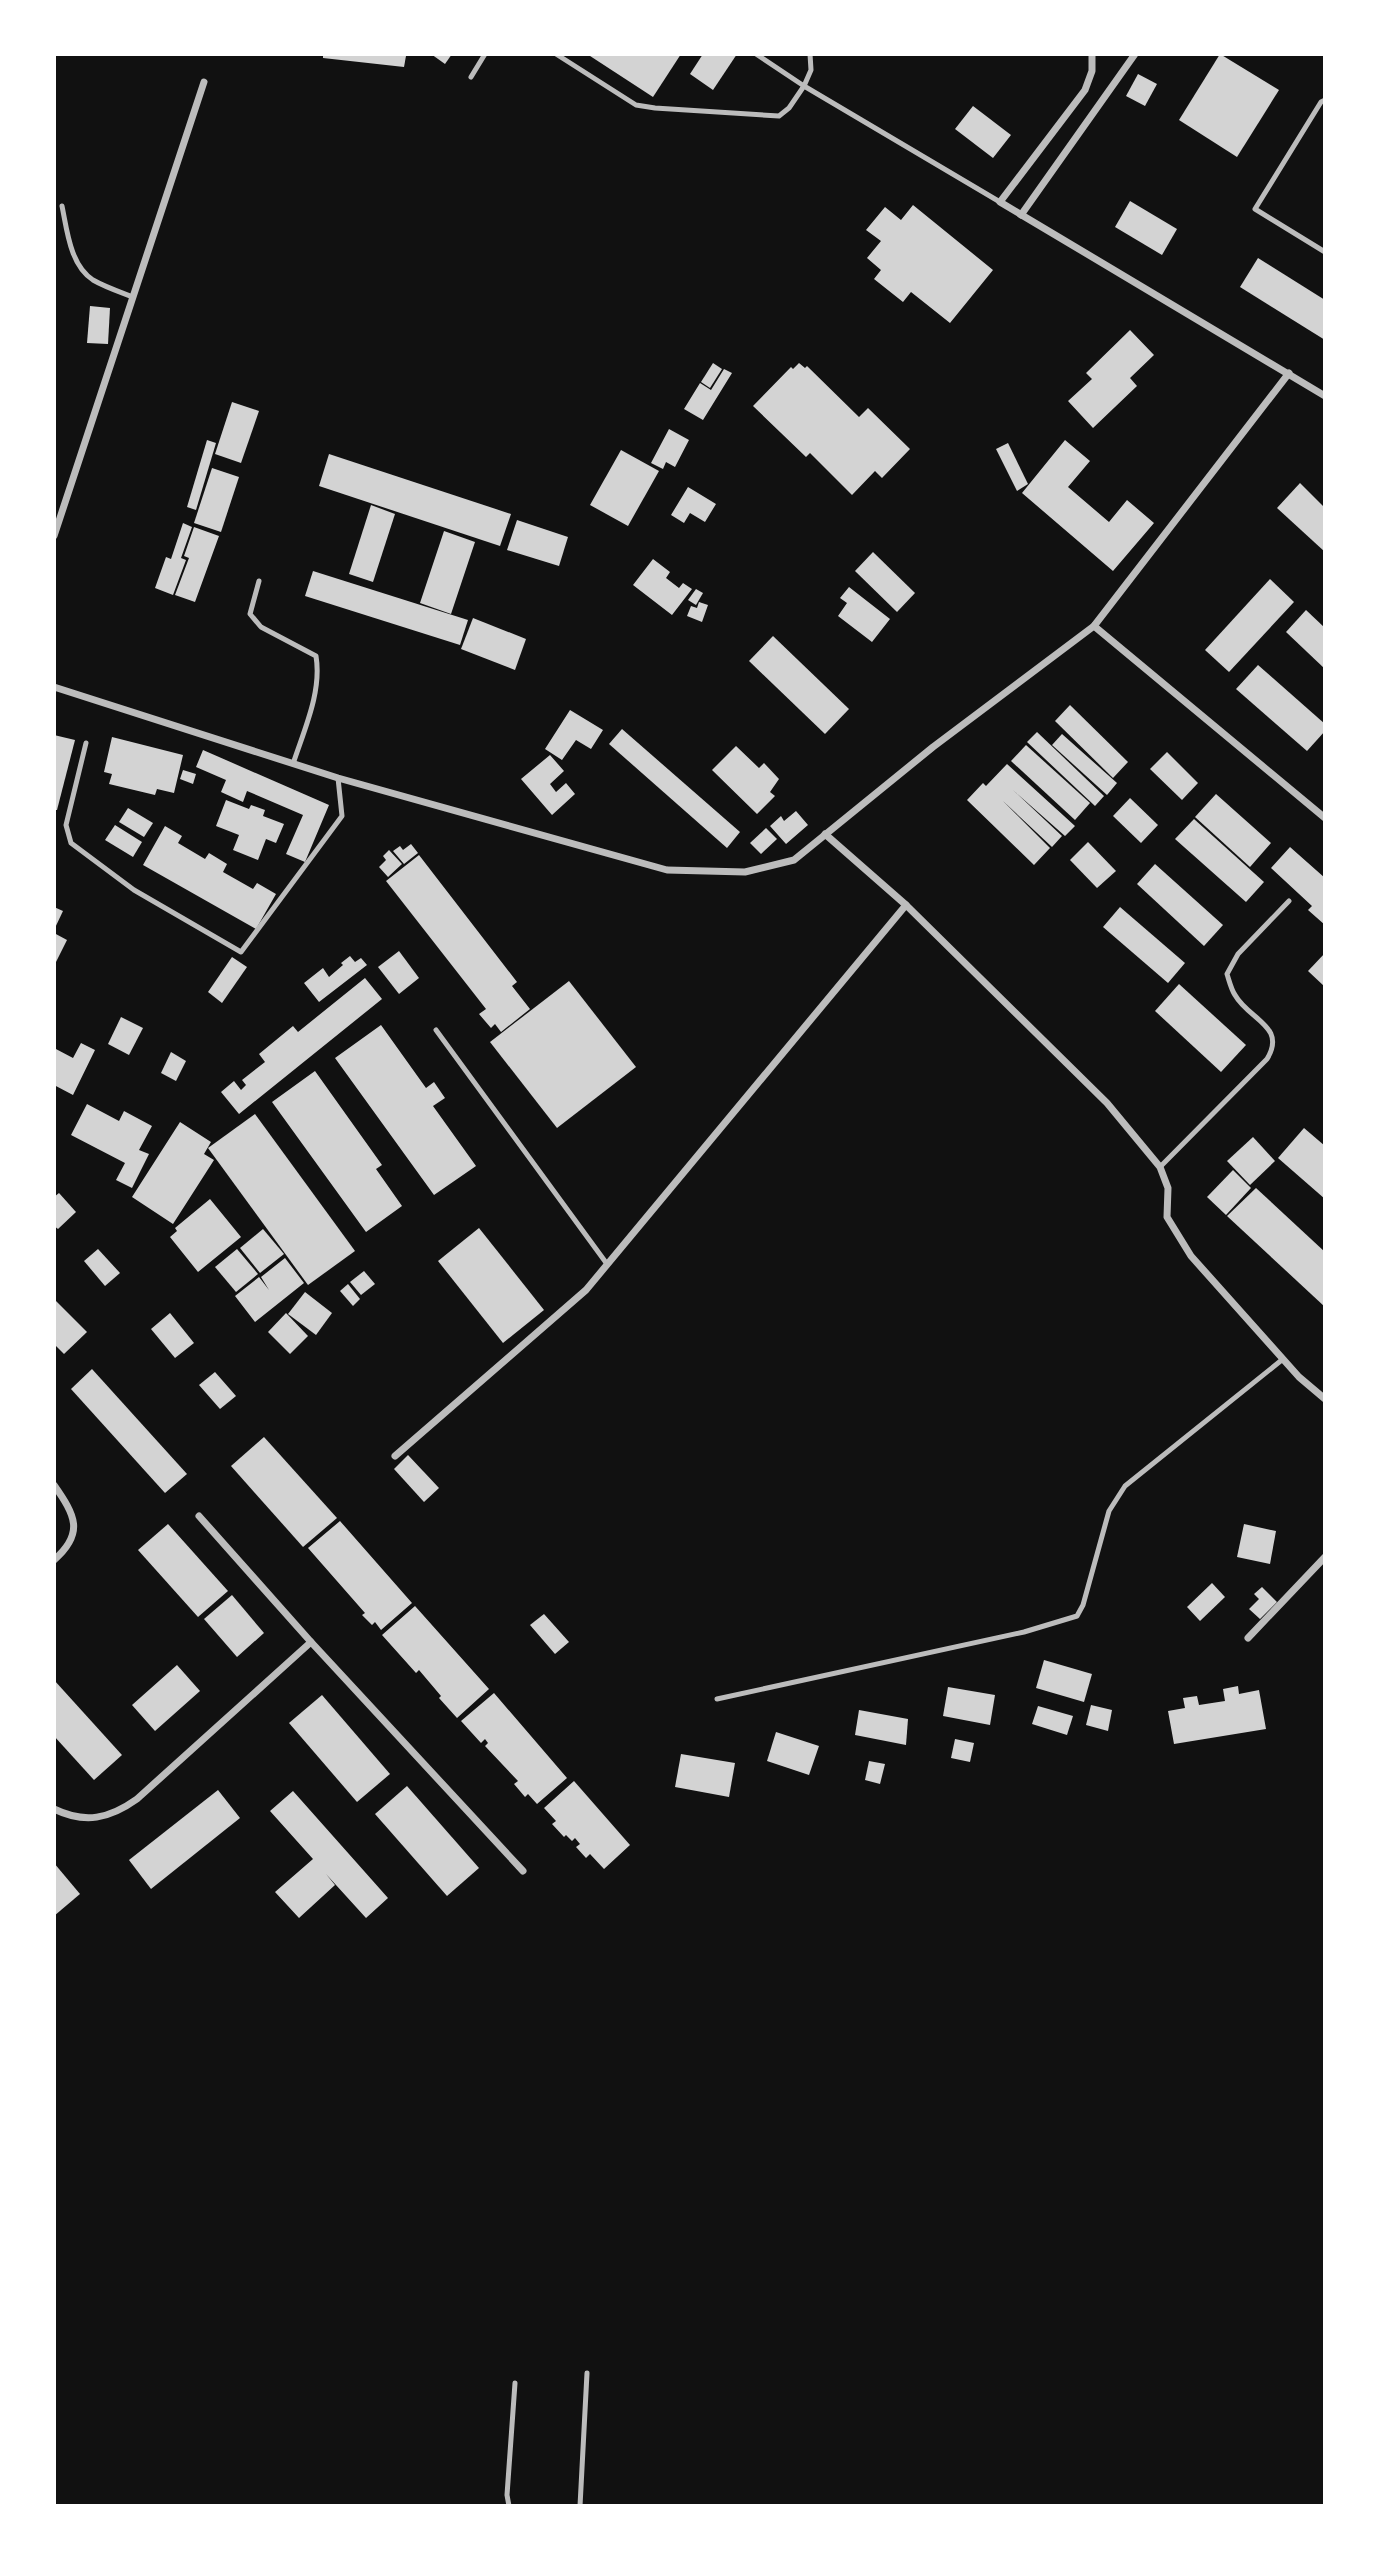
<svg xmlns="http://www.w3.org/2000/svg" width="1379" height="2560" viewBox="0 0 1379 2560" font-family="'Titillium Web',sans-serif">
  <style>
    .building { fill: #d3d3d3 }
    .lines { fill: none; stroke-linecap: round; stroke-linejoin: round }
    .service { stroke: #bcbcbc; stroke-width: 5 }
    .minor { stroke: #bcbcbc; stroke-width: 7 }
  </style>
  <rect width="100%" height="100%" fill="#111"/>
  <g class="building">
    <path d="M323,54H394L406,56L404,67L323,58Z"/>
    <path d="M431,54H452L445,64Z"/>
    <path d="M587,54H681L653,97Z"/>
    <path d="M703,54H737L713,90L690,74Z"/>
    <path d="M1220,54L1279,90L1237,157L1179,120Z"/>
    <path d="M1138,74L1157,84L1145,106L1126,96Z"/>
    <path d="M973,106L1011,135L993,158L955,129Z"/>
    <path d="M1130,201L1177,229L1162,255L1115,227Z"/>
    <path d="M913,205L993,270L950,323L911,292L903,302L874,279L881,270L867,258L881,241L866,230L885,207L901,220Z"/>
    <path d="M1258,258L1325,300V340L1240,287Z"/>
    <path d="M90,306L110,308L108,344L87,343Z"/>
    <path d="M1130,330L1154,355L1130,378L1137,386L1093,428L1068,401L1092,379L1086,373Z"/>
    <path d="M713,363L722,369L710,388L701,382Z"/>
    <path d="M799,363L805,368L807,366L859,417L868,408L910,449L882,478L875,471L852,495L810,453L806,457L753,406L791,367L793,369Z"/>
    <path d="M724,369L732,373L703,420L684,409L700,383L711,390Z"/>
    <path d="M232,402L259,411L241,463L215,454Z"/>
    <path d="M669,429L689,440L675,467L666,462L663,469L651,463Z"/>
    <path d="M207,440L216,443L196,510L187,507Z"/>
    <path d="M1065,440L1090,461L1068,487L1109,522L1127,500L1154,523L1113,571L1022,493Z"/>
    <path d="M1008,443L1028,484L1017,491L996,449Z"/>
    <path d="M621,450L659,471L628,526L590,505Z"/>
    <path d="M329,454L511,514L500,546L319,486Z"/>
    <path d="M212,468L239,477L221,532L194,523Z"/>
    <path d="M1300,483L1325,508V552L1277,508Z"/>
    <path d="M688,487L716,504L705,522L690,513L684,523L671,515Z"/>
    <path d="M371,505L395,514L373,582L349,574Z"/>
    <path d="M517,520L568,537L559,566L507,550Z"/>
    <path d="M183,523L192,527L181,558L186,560L173,595L155,588L166,557L171,559Z"/>
    <path d="M194,527L219,536L195,602L175,595L189,558L184,556Z"/>
    <path d="M444,531L475,542L451,614L420,603Z"/>
    <path d="M873,552L915,593L897,612L855,571Z"/>
    <path d="M653,559L670,572L666,578L679,588L683,583L692,589L672,615L633,585Z"/>
    <path d="M313,571L468,620L460,645L305,596Z"/>
    <path d="M1270,579L1294,602L1229,672L1205,650Z"/>
    <path d="M849,587L890,619L872,642L838,616L847,603L840,598Z"/>
    <path d="M696,589L703,593L696,605L688,600Z"/>
    <path d="M699,602L708,605L702,622L687,616L691,606L697,608Z"/>
    <path d="M1306,610L1325,628V669L1286,632Z"/>
    <path d="M473,618L526,639L515,670L461,649Z"/>
    <path d="M773,636L849,709L825,734L749,661Z"/>
    <path d="M1258,665L1325,724V731L1307,751L1236,689Z"/>
    <path d="M1070,705L1128,762L1113,778L1055,721Z"/>
    <path d="M570,710L603,730L591,749L576,740L562,760L545,749Z"/>
    <path d="M622,729L740,832L727,848L609,744Z"/>
    <path d="M1037,732L1104,796L1095,806L1027,742Z"/>
    <path d="M1062,734L1117,783L1107,795L1052,745Z"/>
    <path d="M54,735L75,740L57,810H54Z"/>
    <path d="M112,737L183,755L174,793L157,789L155,795L109,784L112,774L104,772Z"/>
    <path d="M1026,745L1090,803L1075,820L1011,761Z"/>
    <path d="M736,746L759,768L764,763L779,779L770,792L775,796L757,814L712,770Z"/>
    <path d="M203,750L329,805L305,862L286,854L303,815L247,791L243,802L221,792L226,780L196,767Z"/>
    <path d="M1167,752L1198,783L1182,800L1150,769Z"/>
    <path d="M550,755L564,771L550,784L556,792L566,783L575,794L552,815L521,779Z"/>
    <path d="M1007,764L1075,826L1065,836L1013,790L1062,836L1052,847L1003,801L1050,848L1034,865L967,800L983,783L986,786Z"/>
    <path d="M183,770L196,774L193,784L180,779Z"/>
    <path d="M1216,794L1271,843L1250,867L1195,817Z"/>
    <path d="M1130,798L1158,825L1141,843L1113,816Z"/>
    <path d="M226,800L249,809L251,805L265,810L263,816L284,824L276,843L266,839L258,860L233,850L239,835L216,826Z"/>
    <path d="M128,808L153,823L144,837L119,822Z"/>
    <path d="M796,811L808,825L786,844L770,826L781,816L784,821Z"/>
    <path d="M1194,819L1264,882L1246,902L1175,839Z"/>
    <path d="M115,825L142,842L133,857L105,840Z"/>
    <path d="M165,826L182,836L178,843L205,859L209,853L227,864L223,872L253,889L257,883L276,894L256,929L143,865Z"/>
    <path d="M766,828L777,839L761,854L750,843Z"/>
    <path d="M1088,842L1116,871L1097,888L1070,860Z"/>
    <path d="M411,844L418,853L404,864L393,851L400,846L403,850Z"/>
    <path d="M1290,847L1325,878V925L1308,910L1312,906L1271,868Z"/>
    <path d="M389,850L402,864L388,877L379,867L386,860L383,856Z"/>
    <path d="M419,855L517,982L512,986L530,1009L501,1032L495,1024L491,1028L479,1014L486,1009L386,881Z"/>
    <path d="M1155,864L1223,925L1204,946L1137,884Z"/>
    <path d="M54,907L63,911L54,930Z"/>
    <path d="M1120,907L1185,963L1168,983L1103,927Z"/>
    <path d="M54,933L67,940L54,966Z"/>
    <path d="M399,951L419,978L399,994L378,967Z"/>
    <path d="M1325,953V987L1308,971Z"/>
    <path d="M350,956L355,962L361,958L367,965L319,1002L304,983L323,968L329,977L343,965L341,963Z"/>
    <path d="M232,957L247,967L222,1003L208,992Z"/>
    <path d="M365,978L382,999L239,1114L221,1092L234,1081L241,1090L246,1085L242,1080L265,1062L259,1054L293,1026L298,1032Z"/>
    <path d="M569,981L636,1067L557,1128L490,1042Z"/>
    <path d="M1179,984L1246,1045L1221,1072L1155,1011Z"/>
    <path d="M121,1017L143,1028L129,1055L108,1044Z"/>
    <path d="M381,1025L426,1088L434,1082L445,1098L433,1106L476,1166L434,1195L335,1058Z"/>
    <path d="M81,1043L95,1050L73,1095L54,1085V1048L73,1058Z"/>
    <path d="M171,1052L186,1061L176,1081L161,1073Z"/>
    <path d="M315,1071L382,1165L376,1169L402,1206L366,1232L272,1102Z"/>
    <path d="M87,1104L119,1121L124,1111L152,1126L139,1150L149,1154L132,1188L116,1180L125,1163L71,1135Z"/>
    <path d="M255,1114L355,1251L308,1285L208,1148Z"/>
    <path d="M180,1122L211,1142L204,1154L214,1160L173,1224L132,1197Z"/>
    <path d="M1304,1128L1325,1146V1199L1278,1158Z"/>
    <path d="M1253,1137L1275,1161L1250,1185L1227,1161Z"/>
    <path d="M1233,1170L1251,1188L1226,1215L1207,1197Z"/>
    <path d="M1256,1188L1325,1252V1307L1227,1216Z"/>
    <path d="M59,1193L76,1212L58,1229L54,1226V1197Z"/>
    <path d="M210,1199L241,1237L198,1272L170,1237L177,1231L175,1228Z"/>
    <path d="M479,1228L544,1310L503,1343L438,1261Z"/>
    <path d="M263,1229L284,1254L260,1273L240,1248Z"/>
    <path d="M98,1249L120,1273L105,1286L84,1261Z"/>
    <path d="M237,1249L258,1274L236,1292L215,1267Z"/>
    <path d="M285,1258L304,1283L255,1322L235,1296L259,1277L269,1290L261,1277Z"/>
    <path d="M364,1271L375,1284L361,1295L350,1282Z"/>
    <path d="M348,1284L360,1299L353,1306L340,1291Z"/>
    <path d="M305,1292L332,1313L316,1335L288,1314Z"/>
    <path d="M54,1299L87,1332L64,1354L54,1344Z"/>
    <path d="M170,1313L194,1343L175,1358L151,1329Z"/>
    <path d="M286,1313L308,1336L290,1354L268,1332Z"/>
    <path d="M92,1369L187,1474L165,1493L71,1389Z"/>
    <path d="M215,1372L236,1396L220,1409L199,1385Z"/>
    <path d="M264,1437L337,1518L303,1547L231,1466Z"/>
    <path d="M408,1455L439,1488L424,1502L394,1469Z"/>
    <path d="M340,1521L412,1603L381,1630L375,1622L372,1625L362,1615L365,1613L308,1548Z"/>
    <path d="M168,1524L228,1591L198,1617L138,1550Z"/>
    <path d="M1244,1524L1276,1531L1270,1564L1237,1557Z"/>
    <path d="M1212,1583L1225,1597L1200,1621L1187,1607Z"/>
    <path d="M1262,1587L1277,1602L1260,1619L1249,1609L1259,1599L1254,1594Z"/>
    <path d="M232,1595L264,1633L237,1657L204,1619Z"/>
    <path d="M415,1606L489,1689L457,1718L439,1698L441,1696L419,1670L416,1673L382,1635Z"/>
    <path d="M544,1614L569,1642L555,1654L530,1625Z"/>
    <path d="M1044,1660L1092,1674L1084,1702L1036,1688Z"/>
    <path d="M177,1665L200,1691L155,1731L132,1705Z"/>
    <path d="M54,1680L122,1755L94,1780L54,1736Z"/>
    <path d="M1238,1686L1239,1694L1259,1690L1266,1729L1174,1744L1168,1711L1185,1708L1183,1698L1197,1696L1199,1705L1225,1701L1223,1689Z"/>
    <path d="M948,1687L995,1695L990,1725L943,1716Z"/>
    <path d="M494,1693L567,1778L537,1804L528,1794L525,1797L514,1784L518,1781L485,1746L488,1743L485,1739L481,1743L461,1721Z"/>
    <path d="M322,1695L390,1774L357,1802L289,1723Z"/>
    <path d="M1091,1705L1112,1710L1108,1731L1086,1725Z"/>
    <path d="M1038,1706L1073,1716L1067,1735L1032,1724Z"/>
    <path d="M859,1710L908,1719L906,1745L855,1735Z"/>
    <path d="M776,1732L819,1746L809,1775L767,1761Z"/>
    <path d="M955,1739L974,1743L970,1762L951,1758Z"/>
    <path d="M681,1754L735,1763L729,1797L675,1787Z"/>
    <path d="M869,1761L885,1764L880,1784L865,1780Z"/>
    <path d="M574,1781L630,1845L604,1869L590,1854L586,1858L576,1847L580,1844L575,1838L572,1841L566,1835L564,1837L552,1824L556,1821L544,1808Z"/>
    <path d="M407,1786L479,1868L447,1896L375,1814Z"/>
    <path d="M218,1790L240,1818L151,1889L129,1860Z"/>
    <path d="M293,1791L388,1898L366,1918L326,1874L335,1885L299,1918L275,1892L313,1859L270,1811Z"/>
    <path d="M54,1863L80,1894L54,1916Z"/>
  </g>
  <g class="lines">
    <g class="service">
      <path d="M556,54L636,105L655,108L779,116L789,108L804,86L1000,202"/>
      <path d="M756,54L804,86L811,70L810,54"/>
      <path d="M471,77L485,54"/>
      <path d="M1325,100L1321,102L1255,209L1325,252"/>
      <path d="M62,206C67,230 70,265 93,280C105,287 120,292 133,297"/>
      <path d="M259,581L250,614L261,627L316,656C322,692 304,730 293,764"/>
      <path d="M86,743L66,825L71,843L134,890L241,952L342,816L338,778"/>
      <path d="M436,1030L607,1264"/>
      <path d="M1160,1167L1267,1059C1287,1026 1249,1020 1235,995C1231,989 1229,980 1227,974L1238,954L1289,901"/>
      <path d="M717,1699L1024,1632L1077,1616L1083,1605L1109,1511L1125,1486L1283,1359"/>
      <path d="M509,2506L507,2495L515,2383"/>
      <path d="M580,2506L587,2373"/>
    </g>
    <g class="minor">
      <path d="M1092,54V71L1085,90L1000,202L1325,396"/>
      <path d="M1021,215L1135,54"/>
      <path d="M54,536L204,82"/>
      <path d="M1094,626L1325,818"/>
      <path d="M54,687L338,778L667,870L745,872L794,860L933,747L1094,626L1289,373"/>
      <path d="M825,834L906,905L1107,1103L1160,1167L1168,1188L1167,1217L1191,1256L1299,1377L1325,1399"/>
      <path d="M395,1456L586,1290L906,905"/>
      <path d="M54,1485C75,1515 85,1533 54,1560"/>
      <path d="M199,1516L311,1642L523,1871"/>
      <path d="M1248,1638L1325,1557"/>
      <path d="M54,1809C85,1824 109,1819 137,1799L311,1642"/>
    </g>
  </g>
  <rect width="1379" height="2560" fill="none" stroke="#ffffff" stroke-width="112"/>
</svg>
